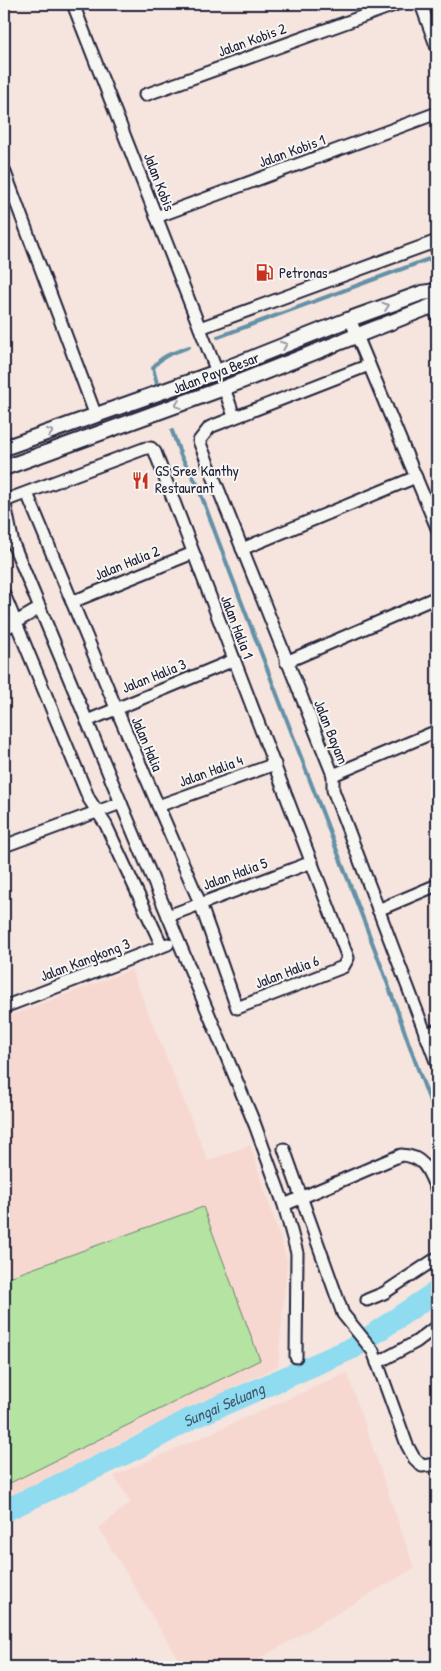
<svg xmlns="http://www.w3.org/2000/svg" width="441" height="1671" viewBox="0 0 441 1671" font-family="'Patrick Hand',sans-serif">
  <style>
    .built { fill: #f6d8d0 }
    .green { fill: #b4e3a2; stroke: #6b826e }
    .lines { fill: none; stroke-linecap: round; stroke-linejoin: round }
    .stream { stroke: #6391a7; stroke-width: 4 }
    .river { stroke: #8fdbef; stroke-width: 22 }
    .minor-casing { stroke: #22223b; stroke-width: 15 }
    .tertiary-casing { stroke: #22223b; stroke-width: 18 }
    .minor { stroke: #f6f6f2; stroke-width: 11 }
    .tertiary { stroke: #f6f6f2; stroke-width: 14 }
    .oneway { stroke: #9797a0 }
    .labels { text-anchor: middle; stroke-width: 4; stroke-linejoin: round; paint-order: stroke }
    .street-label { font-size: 15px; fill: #22223b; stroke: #f6f6f2 }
    .poi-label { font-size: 15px; fill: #22223b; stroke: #f6f6f2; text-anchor: start }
    .water-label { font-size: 16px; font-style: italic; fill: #435a71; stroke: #f6f6f2 }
  </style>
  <rect width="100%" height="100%" fill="#f6e4de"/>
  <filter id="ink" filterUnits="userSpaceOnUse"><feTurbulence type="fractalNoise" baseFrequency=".02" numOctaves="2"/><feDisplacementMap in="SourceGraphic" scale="10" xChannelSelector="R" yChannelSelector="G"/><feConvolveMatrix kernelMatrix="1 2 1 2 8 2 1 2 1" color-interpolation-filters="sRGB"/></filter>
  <g filter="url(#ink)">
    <g class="built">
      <path d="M131,970L208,1161L250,1145L287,1260L278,1366L4,1500V1018Z"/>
      <path d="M347,1373L414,1568L246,1667H183L99,1528L131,1502L114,1476Z"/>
    </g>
    <path class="green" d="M203,1207L260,1360L4,1486V1279Z"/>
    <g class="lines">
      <g class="stream">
        <path d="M218,337L437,256"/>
        <path d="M157,384L153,368C161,355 176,352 189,347"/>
        <path d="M172,431L181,456L197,484C254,637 313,789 372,942C395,1000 413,1060 437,1119"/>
      </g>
      <path class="river" id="s1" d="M4,1511L139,1447L190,1419L353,1348L437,1291"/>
      <defs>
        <g id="minor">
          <path d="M73,4L217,372"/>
          <path d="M421,4L437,48"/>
          <path d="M145,95L397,4"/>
          <path d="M4,170L96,416"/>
          <path d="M156,217L437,113"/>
          <path d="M433,306L437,316"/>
          <path d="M350,319L437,528"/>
          <path d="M200,328L437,241"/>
          <path d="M369,365L210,427L199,441L333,775V790L437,1064"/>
          <path d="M224,388L234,416"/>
          <path d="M4,499L12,539"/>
          <path d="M4,501L146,448H151L155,452L348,958L343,967L237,1008L200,903L116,708L27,493"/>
          <path d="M4,529L12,541L255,1125L284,1205L297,1253L296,1357"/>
          <path d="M242,549L416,477"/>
          <path d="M4,594L89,799L106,825L162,946"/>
          <path d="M72,602L193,553"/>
          <path d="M4,629L40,608"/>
          <path d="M286,662L437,597"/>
          <path d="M87,721L234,660"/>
          <path d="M333,775L437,731"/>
          <path d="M158,806L275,764"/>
          <path d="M4,846L121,803"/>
          <path d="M378,910L437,885"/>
          <path d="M168,916L312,862"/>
          <path d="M4,1007L168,944"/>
          <path d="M425,1035L437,1030"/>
          <path d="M284,1149L343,1314L373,1351L407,1445L414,1458L422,1466L437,1464"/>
          <path d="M284,1205L401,1155C425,1156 429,1172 437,1191"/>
          <path d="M367,1300L384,1293L437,1258"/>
          <path d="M377,1363L416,1342L437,1326"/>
        </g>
        <g id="tertiary">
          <path d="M4,448L217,372L350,319L422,293L437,291"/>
          <path d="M4,468L224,388L437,304"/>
        </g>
      </defs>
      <use href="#minor" class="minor-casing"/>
      <use href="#tertiary" class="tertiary-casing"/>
      <use href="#minor" class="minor"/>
      <use href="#tertiary" class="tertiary"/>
    </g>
    <defs><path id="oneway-chevron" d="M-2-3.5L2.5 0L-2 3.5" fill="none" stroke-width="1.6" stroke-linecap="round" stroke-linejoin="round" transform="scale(1.25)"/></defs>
    <g class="oneway">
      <use href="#oneway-chevron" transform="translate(386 306) rotate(-19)"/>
      <use href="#oneway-chevron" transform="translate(284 345) rotate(-22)"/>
      <use href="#oneway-chevron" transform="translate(178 405) rotate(160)"/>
      <use href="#oneway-chevron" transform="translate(50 432) rotate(-19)"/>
    </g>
  </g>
  <defs>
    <symbol id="fuel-bare" viewBox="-9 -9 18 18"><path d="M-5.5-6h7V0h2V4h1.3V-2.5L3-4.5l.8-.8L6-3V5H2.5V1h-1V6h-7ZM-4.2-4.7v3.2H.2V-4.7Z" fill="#c8321e" stroke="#f6f6f2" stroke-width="2.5" paint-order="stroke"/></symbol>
    <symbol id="restaurant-bare" viewBox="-9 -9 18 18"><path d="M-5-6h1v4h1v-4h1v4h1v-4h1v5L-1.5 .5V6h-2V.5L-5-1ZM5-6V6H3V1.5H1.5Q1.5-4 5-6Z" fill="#c8321e" stroke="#f6f6f2" stroke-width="2.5" paint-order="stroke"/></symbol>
  </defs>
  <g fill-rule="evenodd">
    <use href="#fuel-bare" x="252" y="260" width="25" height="25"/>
    <use href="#restaurant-bare" x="128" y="468" width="25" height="25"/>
  </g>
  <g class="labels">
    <g class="street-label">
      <text transform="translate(252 40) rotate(-20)" y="5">Jalan Kobis 2</text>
      <text transform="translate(292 151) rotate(-20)" y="5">Jalan Kobis 1</text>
      <text transform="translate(159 182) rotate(69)" y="5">Jalan Kobis</text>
      <text transform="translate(216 373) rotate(-21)" y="5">Jalan Paya Besar</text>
      <text transform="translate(127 563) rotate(-22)" y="5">Jalan Halia 2</text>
      <text transform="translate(237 627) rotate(69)" y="5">Jalan Halia 1</text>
      <text transform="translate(154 676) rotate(-22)" y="5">Jalan Halia 3</text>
      <text transform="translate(331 732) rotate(68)" y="5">Jalan Bayam</text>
      <text transform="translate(147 744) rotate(67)" y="5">Jalan Halia</text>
      <text transform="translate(211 771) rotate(-20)" y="5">Jalan Halia 4</text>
      <text transform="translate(235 874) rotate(-20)" y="5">Jalan Halia 5</text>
      <text transform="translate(85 960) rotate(-21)" y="5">Jalan Kangkong 3</text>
      <text transform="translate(287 972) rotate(-21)" y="5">Jalan Halia 6</text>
    </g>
    <g class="poi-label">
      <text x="279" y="278">Petronas</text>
      <text x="155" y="476">GS Sree Kanthy<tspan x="155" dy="17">Restaurant</tspan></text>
    </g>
    <g class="water-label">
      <text dy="6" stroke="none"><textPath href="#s1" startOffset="244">Sungai Seluang</textPath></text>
    </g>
  </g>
  <rect width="441" height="1671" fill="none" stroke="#f6f6f2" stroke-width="20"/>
  <rect x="10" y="10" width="421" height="1651" fill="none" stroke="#22223b" stroke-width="2" filter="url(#ink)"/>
</svg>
